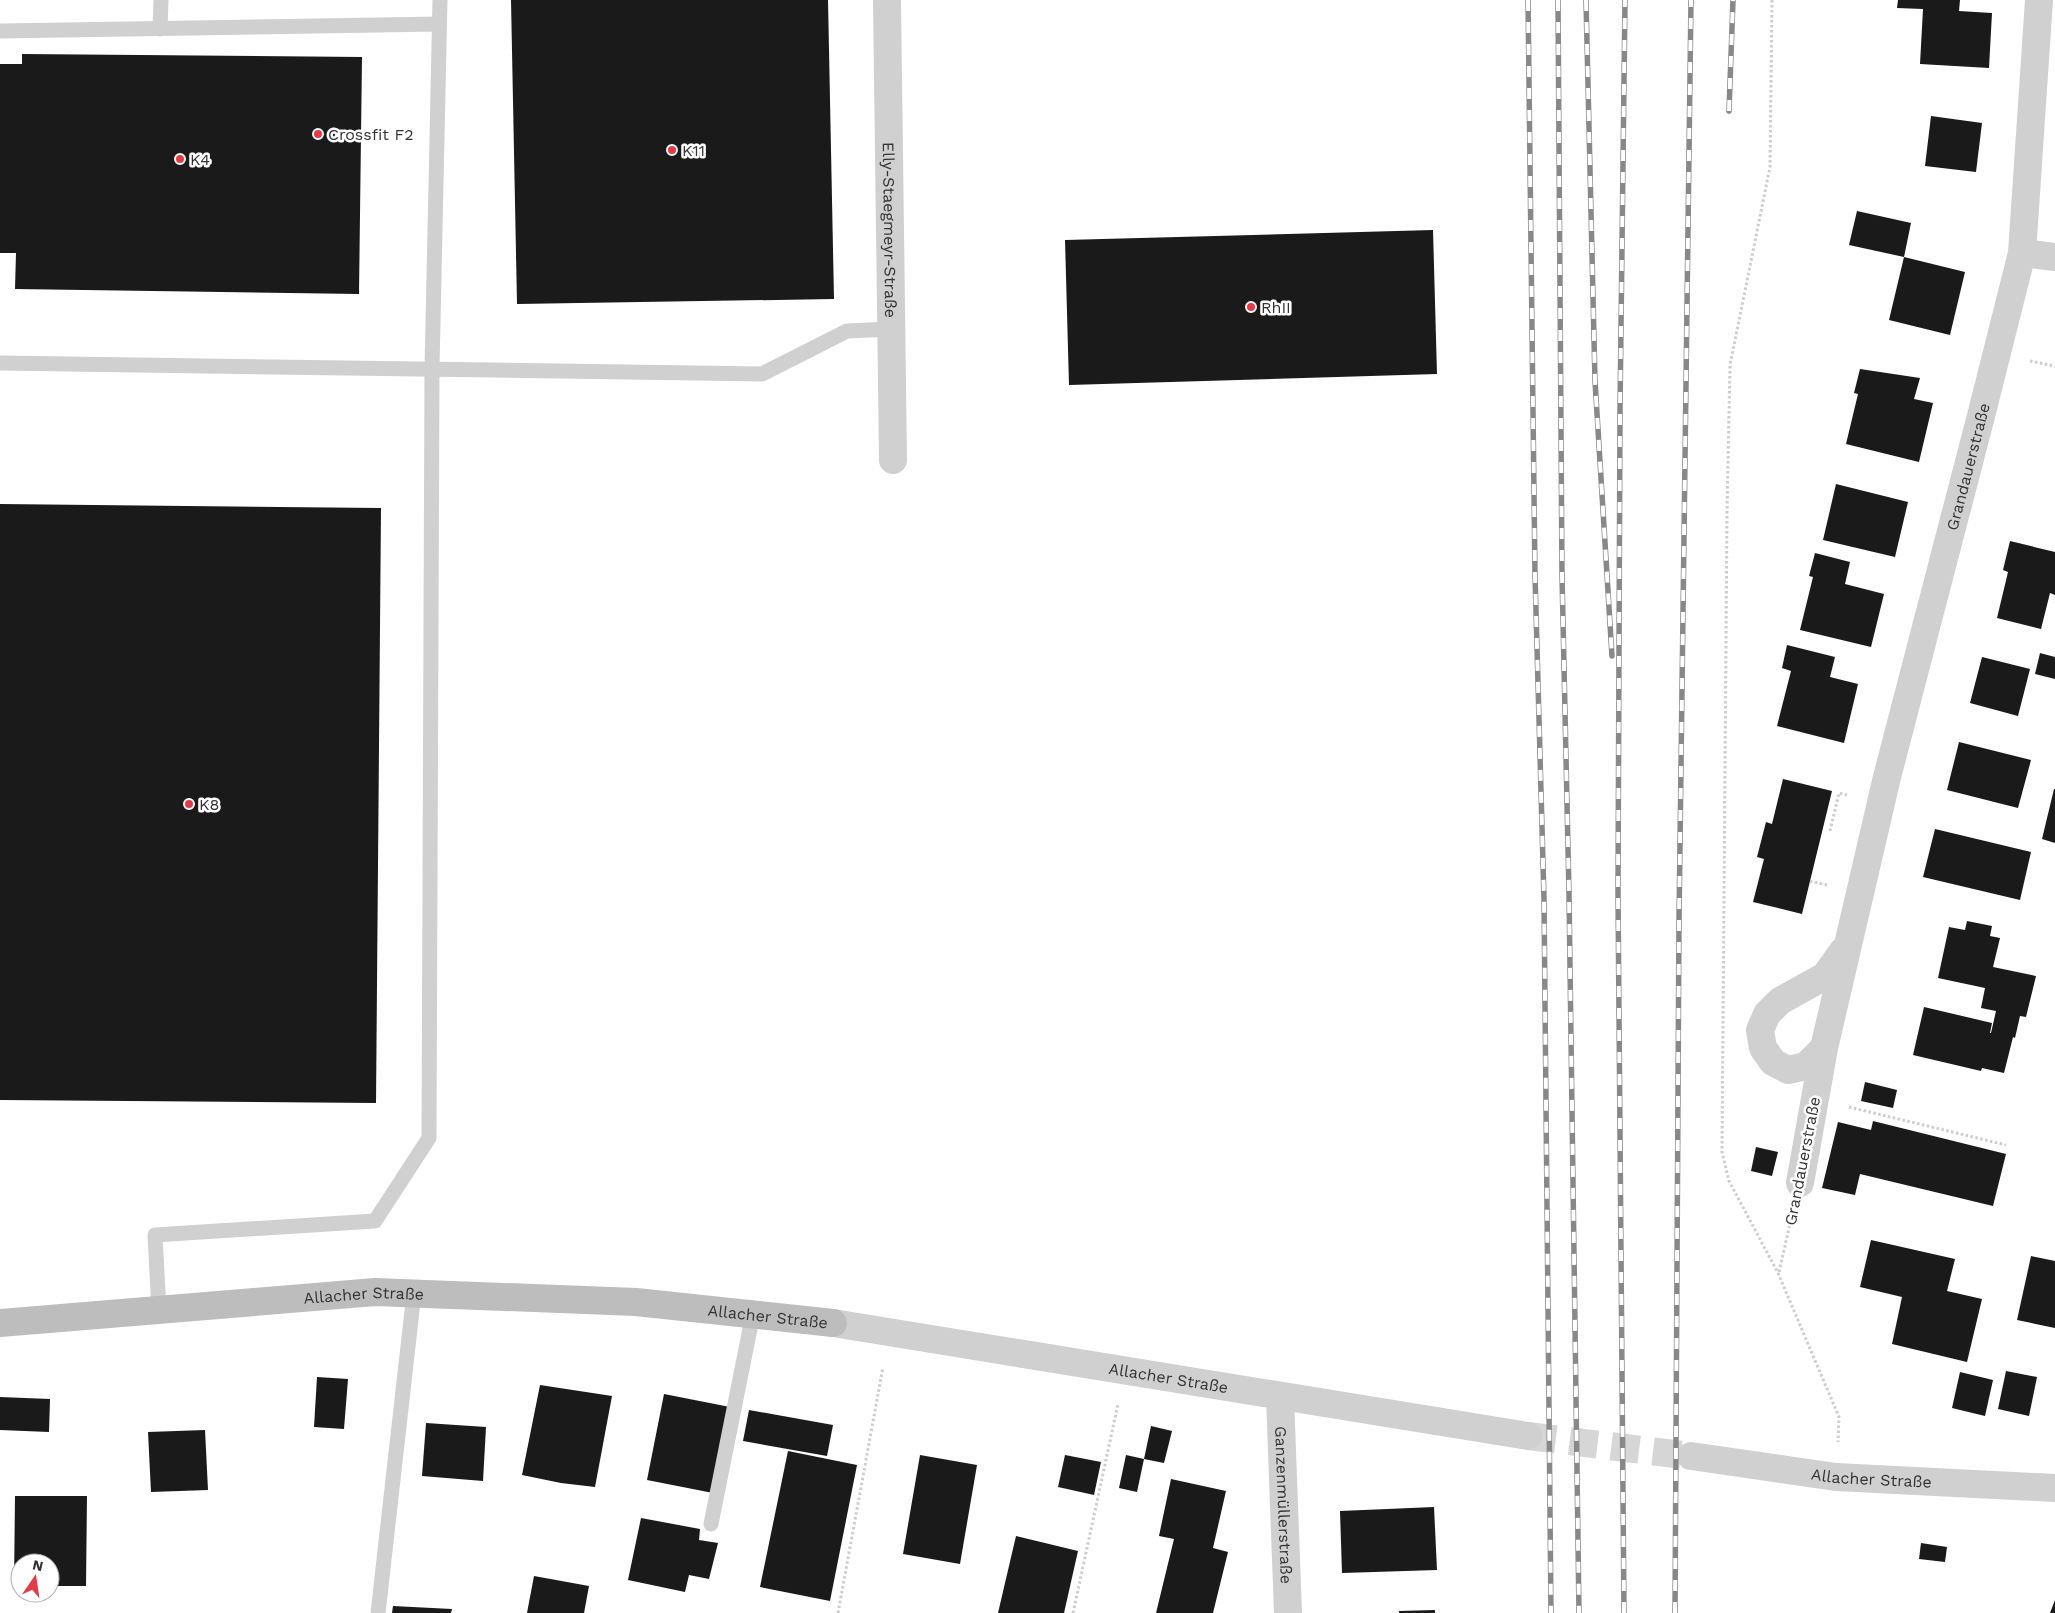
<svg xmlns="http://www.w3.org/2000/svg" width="2055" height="1613" viewBox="0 0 2055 1613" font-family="'Work Sans',sans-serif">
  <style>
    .building { fill: #1a1a1a }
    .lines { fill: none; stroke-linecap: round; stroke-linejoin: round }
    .street-tunnel { stroke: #d6d6d6; stroke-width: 28; stroke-dasharray: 28 14; stroke-linecap: butt }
    .path { stroke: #cdcdcd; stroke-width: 3; stroke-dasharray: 2.5 2.5; stroke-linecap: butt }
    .lane { stroke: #d0d0d0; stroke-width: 15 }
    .street { stroke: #d0d0d0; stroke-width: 28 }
    .secondary { stroke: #bdbdbd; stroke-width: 28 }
    .rail-casing { stroke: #888; stroke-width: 5.5 }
    .rail { stroke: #fff; stroke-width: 4; stroke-dasharray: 11; stroke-linecap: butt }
    .poi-dot { fill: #e63946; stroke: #fff; stroke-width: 2 }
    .labels { text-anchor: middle; stroke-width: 5; stroke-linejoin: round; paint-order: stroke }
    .poi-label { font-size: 16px; fill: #333; stroke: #fff; text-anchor: start }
    .street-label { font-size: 16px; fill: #333; stroke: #fff }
  </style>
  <rect width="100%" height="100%" fill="#fff"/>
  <g class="building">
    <path d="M511,0H828L834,299L517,304Z"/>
    <path d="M1898,0H1960L1959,11L1992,13L1989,68L1920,64L1923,9L1897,8Z"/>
    <path d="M22,54L362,57L359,294L15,289L16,253H0V64H22Z"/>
    <path d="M1931,116L1982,123L1976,172L1925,166Z"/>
    <path d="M1857,211L1911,223L1904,257L1849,245Z"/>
    <path d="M1433,230L1437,374L1069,385L1065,240Z"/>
    <path d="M1904,257L1965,272L1950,335L1889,320Z"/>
    <path d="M1860,369L1920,378L1914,399L1933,403L1919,462L1846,444L1858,394L1854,393Z"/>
    <path d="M1836,484L1908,502L1895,557L1823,540Z"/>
    <path d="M0,504L381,508L376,1103L0,1100Z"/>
    <path d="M2010,541L2055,552V595L2050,593L2041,629L1997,618L2008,572L2003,570Z"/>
    <path d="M1815,553L1850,562L1845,584L1884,594L1871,647L1800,630L1813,577L1809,576Z"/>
    <path d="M1787,645L1835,657L1830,677L1858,684L1844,743L1777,726L1791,671L1782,668Z"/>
    <path d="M2040,653L2055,657V679L2035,674Z"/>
    <path d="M1982,657L2030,669L2018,716L1970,703Z"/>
    <path d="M1959,742L2031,760L2018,808L1947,790Z"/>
    <path d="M1783,779L1832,791L1802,914L1753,902L1764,859L1757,857L1766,822L1772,824Z"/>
    <path d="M2054,789H2055V843L2042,839Z"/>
    <path d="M1935,829L2031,852L2020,900L1923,877Z"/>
    <path d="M1967,921L1992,926L1990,936L2000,938L1993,967L2036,976L2026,1017L2020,1016L2015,1038L2013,1037L2004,1073L1982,1068L1981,1071L1913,1055L1924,1007L1992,1023L1990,1033H1991L1996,1011L1981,1008L1985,988L1938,978L1949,927L1965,930Z"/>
    <path d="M1865,1082L1897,1090L1893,1108L1861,1101Z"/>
    <path d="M1873,1121L2006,1154L1993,1206L1860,1174L1855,1195L1822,1188L1838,1122L1871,1130Z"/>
    <path d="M1756,1147L1778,1152L1772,1176L1751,1171Z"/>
    <path d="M1871,1240L1955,1259L1947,1291L1982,1299L1967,1362L1892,1344L1902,1297L1860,1287Z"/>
    <path d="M2031,1256L2055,1261V1328L2017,1320Z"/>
    <path d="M2006,1371L2037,1377L2029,1416L1998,1409Z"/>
    <path d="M1960,1372L1993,1380L1985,1416L1952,1408Z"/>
    <path d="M317,1377L348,1379L344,1429L314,1427Z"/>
    <path d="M540,1385L612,1396L595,1487L561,1483L522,1475Z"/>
    <path d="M664,1394L730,1407L713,1493L647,1480Z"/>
    <path d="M0,1397L50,1399L49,1432L0,1430Z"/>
    <path d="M749,1410L833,1425L827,1456L743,1441Z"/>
    <path d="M426,1423L486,1427L483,1481L422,1476Z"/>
    <path d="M1151,1426L1172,1431L1164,1463L1144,1459Z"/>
    <path d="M205,1430L208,1490L151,1492L148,1432Z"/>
    <path d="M788,1451L857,1465L830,1601L760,1587Z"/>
    <path d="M920,1455L977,1465L960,1564L903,1554Z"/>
    <path d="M1065,1455L1101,1462L1094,1495L1058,1487Z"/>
    <path d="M1126,1455L1144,1459L1137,1492L1119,1488Z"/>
    <path d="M1171,1479L1226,1491L1213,1548L1228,1552L1213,1613H1156L1174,1539L1159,1536Z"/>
    <path d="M15,1496H87L86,1586H50V1563H20V1585H14Z"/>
    <path d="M1434,1507L1437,1570L1342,1573L1340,1511Z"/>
    <path d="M641,1518L700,1529L699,1540L718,1543L709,1579L689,1575L685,1592L628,1580Z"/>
    <path d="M1016,1536L1078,1551L1064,1613H998Z"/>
    <path d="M1921,1543L1947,1547L1945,1562L1919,1559Z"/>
    <path d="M534,1576L589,1586L584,1613H527Z"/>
    <path d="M2055,1600V1613H2050Z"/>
    <path d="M393,1606L452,1609L451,1613H392Z"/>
    <path d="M1435,1610V1613H1399V1611Z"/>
  </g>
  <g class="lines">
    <path class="street-tunnel" d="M1528,1436L1691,1456"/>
    <g class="path">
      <path d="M1772,0L1770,167L1730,365L1727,513L1722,1152L1729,1181L1778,1273L1839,1417L1838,1442"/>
      <path d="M2030,361L2055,366"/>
      <path d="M1830,831L1839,793L1847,795"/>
      <path d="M1810,881L1827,885"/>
      <path d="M1849,1107L2006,1145"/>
      <path d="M1779,1272L1792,1215"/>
      <path d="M838,1613L883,1367"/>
      <path d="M1073,1613L1118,1404"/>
    </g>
    <g class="lane">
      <path d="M160,29L161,0"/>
      <path d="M0,31L439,24"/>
      <path d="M0,363L762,374L847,331L890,329"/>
      <path d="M159,1310L155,1235L375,1221L429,1138L432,368L440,0"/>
      <path d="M711,1524L753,1314"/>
      <path d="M378,1613L414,1293"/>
    </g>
    <g class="street">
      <path id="s1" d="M887,0L893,460"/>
      <path d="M2022,253L2055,257"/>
      <path d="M1824,1048L1806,1066L1788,1070L1773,1062L1763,1048L1760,1030L1767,1014L1780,1001L1825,976L1843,951"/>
      <path id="s2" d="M1800,1183L1824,1048L1887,777L1981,416L2022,253L2039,0"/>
      <path id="s3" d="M833,1323L1528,1436"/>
      <path id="s4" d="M1280,1397L1288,1613"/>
      <path id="s5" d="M1691,1456L1836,1477L2055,1488"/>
    </g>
    <path class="secondary" id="s6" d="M0,1323L375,1292L636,1302L833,1323"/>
    <defs>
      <g id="rail">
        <path d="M1528,0L1535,575L1544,899L1551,1613"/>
        <path d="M1558,0L1562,575L1569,894L1579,1613"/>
        <path d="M1586,0L1595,381L1612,656"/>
        <path d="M1729,111L1733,0"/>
        <path d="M1624,1613L1618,893L1620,410L1625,0"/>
        <path d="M1675,1613L1679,920L1691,0"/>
      </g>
    </defs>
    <use href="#rail" class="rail-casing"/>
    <use href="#rail" class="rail"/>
  </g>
  <g class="poi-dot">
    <circle cx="318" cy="134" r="5"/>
    <circle cx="672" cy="150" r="5"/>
    <circle cx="180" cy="159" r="5"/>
    <circle cx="1251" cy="307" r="5"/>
    <circle cx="189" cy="804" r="5"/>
  </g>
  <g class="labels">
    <g class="poi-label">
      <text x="328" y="140">Crossfit F2</text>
      <text x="682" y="156">K11</text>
      <text x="190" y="165">K4</text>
      <text x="1261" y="313">RhII</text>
      <text x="199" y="810">K8</text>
    </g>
    <g class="street-label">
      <text dy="6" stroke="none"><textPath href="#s1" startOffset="230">Elly-Staegmeyr-Straße</textPath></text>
      <text dy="6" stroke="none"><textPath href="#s2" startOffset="736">Grandauerstraße</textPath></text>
      <text transform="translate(1802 1161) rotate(-79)" y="6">Grandauerstraße</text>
      <text dy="6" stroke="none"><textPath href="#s6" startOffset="365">Allacher Straße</textPath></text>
      <text dy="6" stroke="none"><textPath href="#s6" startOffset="770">Allacher Straße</textPath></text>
      <text dy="6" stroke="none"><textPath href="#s3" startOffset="340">Allacher Straße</textPath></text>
      <text dy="6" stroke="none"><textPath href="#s5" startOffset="182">Allacher Straße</textPath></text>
      <text dy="6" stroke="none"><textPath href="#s4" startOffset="108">Ganzenmüllerstraße</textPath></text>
    </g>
  </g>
  <g transform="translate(35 1578) rotate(13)"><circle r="24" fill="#ffffff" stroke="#adadad"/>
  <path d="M0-4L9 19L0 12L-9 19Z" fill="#e63946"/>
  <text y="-8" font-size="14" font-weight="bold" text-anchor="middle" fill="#333333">N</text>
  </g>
</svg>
